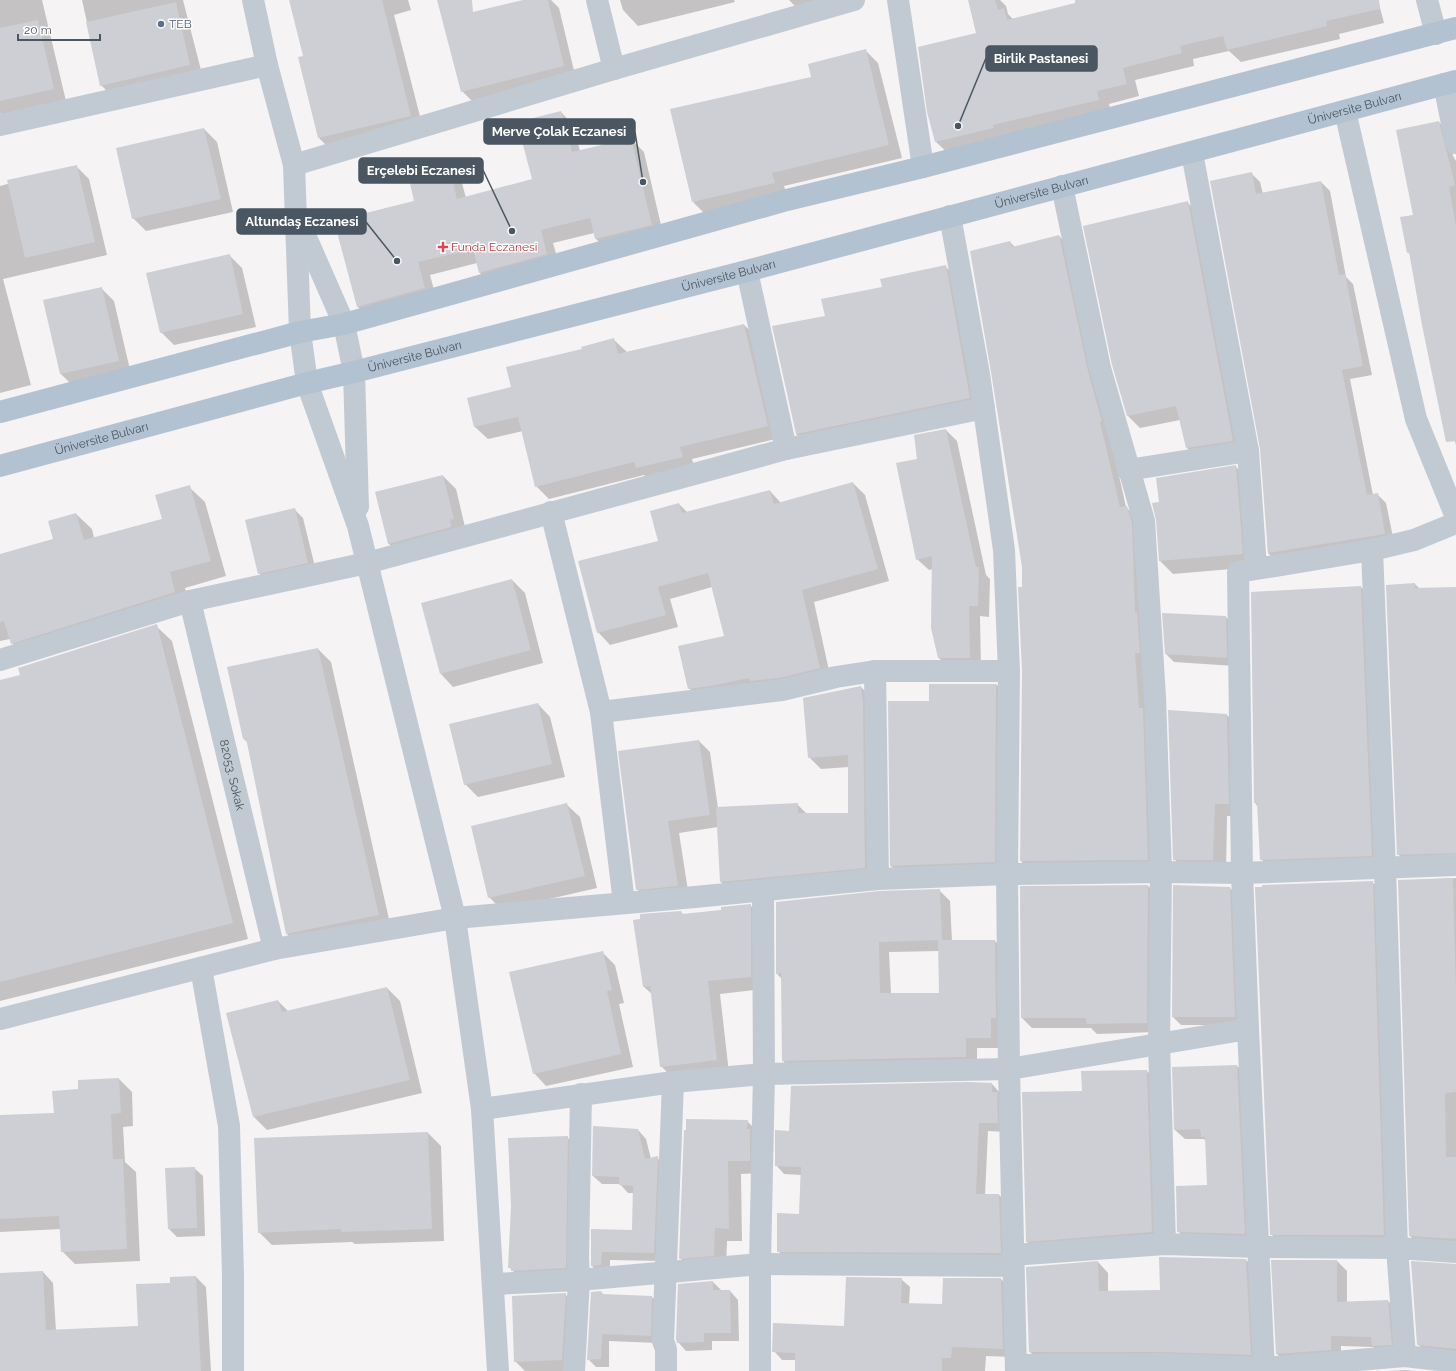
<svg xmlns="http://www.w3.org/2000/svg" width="1456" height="1371" viewBox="0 0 1456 1371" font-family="Raleway,sans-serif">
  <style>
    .shadow { fill: #0003; fill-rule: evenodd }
    .building { fill: #cdcfd5 }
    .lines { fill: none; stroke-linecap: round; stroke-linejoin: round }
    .minor { stroke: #c1cad2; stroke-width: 22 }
    .tertiary { stroke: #c1cad2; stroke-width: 22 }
    .primary { stroke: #b3c2d1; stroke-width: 22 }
    .service-dot { fill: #5c6f8a; stroke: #fff; stroke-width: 1.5 }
    .health-dot { fill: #e0444e; stroke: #fff; stroke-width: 1.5 }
    .labels { text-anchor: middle; stroke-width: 3; stroke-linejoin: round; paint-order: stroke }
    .service-label { font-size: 12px; fill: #4e5e75; stroke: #fff; text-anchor: start }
    .street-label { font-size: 12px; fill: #4a5661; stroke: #fff }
    .health-label { font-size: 12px; fill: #be3a42; stroke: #fff; text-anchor: start }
    .leader { fill: none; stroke: #4a5661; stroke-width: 1.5 }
    .callout-dot { fill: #4a5661; stroke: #fff; stroke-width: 1.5 }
    .callout { fill: #4a5661; stroke: #4a5661; stroke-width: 1.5 }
    .callout-label { font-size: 13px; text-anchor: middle; font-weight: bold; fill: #fff }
  </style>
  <rect width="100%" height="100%" fill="#f5f3f3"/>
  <g class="shadow">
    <path d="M0,0H42L66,101L2,115L0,113Z"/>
    <path d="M82,0H183L203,78L114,98L101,85Z"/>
    <path d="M290,0H408L411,10L394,15L423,128L332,151L319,138L299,58L304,56Z"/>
    <path d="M527,0H551L559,8L576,79L475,104L462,91Z"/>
    <path d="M620,0H734L735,2L638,26L623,10Z"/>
    <path d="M789,0H839L799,10Z"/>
    <path d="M969,0H1000L1006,6L1008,14L1013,19L1077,4L1076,0H1378L1384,23L1339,34L1340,39L1241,62L1229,51L1193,59L1194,66L1135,80L1139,96L1109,104L1111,112L949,154L936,142L977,34Z"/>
    <path d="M866,51L878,63L902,158L784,186L787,196L706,215L693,202L812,78Z"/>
    <path d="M561,112L573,125L580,151L631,139L644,152L664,238L609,251L596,239L594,233L553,243L560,267L493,286L480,273L477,263L430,275L437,301L371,320L358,307L336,221L415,201L449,170L462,183L466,198L533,180Z"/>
    <path d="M1439,122L1449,133L1453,156L1456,161V445L1411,256L1408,252L1414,215Z"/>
    <path d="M204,129L217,142L233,212L146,231L133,218Z"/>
    <path d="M76,166L89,179L107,255L3,279L31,385L0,393V186Z"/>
    <path d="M1251,173L1260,182L1263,194L1321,182L1330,191L1346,277L1353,284L1372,375L1350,379L1373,495L1377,494L1386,503L1394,542L1277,562L1268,553Z"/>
    <path d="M1188,203L1200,215L1245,453L1199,460L1187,448L1180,420L1140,428L1128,416L1113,365Z"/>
    <path d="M1059,236L1068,245L1126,507L1135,516L1157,868L1030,870L1021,861L1023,588L1010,242L1015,247Z"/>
    <path d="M229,255L242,268L256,327L174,345L161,332Z"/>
    <path d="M946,267L958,279L982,410L809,446L796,434L826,316L883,288Z"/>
    <path d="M101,288L114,301L131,374L74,387L61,374L44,301Z"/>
    <path d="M744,325L757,337L780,438L692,459L695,469L649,480L644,475L549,499L536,486L523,431L488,439L475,427L469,398L512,388L614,340L627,352Z"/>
    <path d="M946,430L957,441L986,575L990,579L989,617L980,616L981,669H950L939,658L933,569L929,570L917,559L918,459Z"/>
    <path d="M1236,467L1249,479L1255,567L1173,574L1160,561Z"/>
    <path d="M443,476L456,489L466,531L402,557L389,544L376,492Z"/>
    <path d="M853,483L865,495L889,581L814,602L831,680L701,700L689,688L725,637L712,587L670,599L678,627L610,645L598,632L659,541L679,504L687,512L770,491L781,503Z"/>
    <path d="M189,487L205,502L226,576L185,588L190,608L27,659L12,643L10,639L0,641V555L54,539L76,514L92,529L94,538L163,519Z"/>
    <path d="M294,509L303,518L316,571L267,582L259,573Z"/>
    <path d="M512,580L525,593L543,663L453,687L441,674Z"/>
    <path d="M1415,584L1420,589L1456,588V863L1408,865L1398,854Z"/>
    <path d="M1361,587L1369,596L1380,864L1270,868L1261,859L1258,807L1255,803Z"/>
    <path d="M1226,617L1234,626L1235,666L1174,662L1166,654Z"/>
    <path d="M156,626L172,641L248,939L0,1001V681L21,676Z"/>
    <path d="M318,649L331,662L391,928L300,947L287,934L248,743L244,739Z"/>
    <path d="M996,684L1004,693L1003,870L900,874L891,866L930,702Z"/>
    <path d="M861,687L872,698L876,879L732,893L721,882L718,827L679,833L689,897L648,901L637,889L699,741L710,752L718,808L797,804L807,814H849V767L821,769L809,757Z"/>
    <path d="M538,704L550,717L565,777L478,797L465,784Z"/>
    <path d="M1227,715L1240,728L1241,816H1227L1226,873L1187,872L1174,859Z"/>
    <path d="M567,805L580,817L597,888L502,910L489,897Z"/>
    <path d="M1456,878V1249L1420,1246L1410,1236L1399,881Z"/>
    <path d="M1372,882L1381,890L1392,1243H1280L1271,1234Z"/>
    <path d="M1148,886L1158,895L1156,1032L1097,1034L1091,1028H1032L1022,1018Z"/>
    <path d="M1230,888L1238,897L1243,1025H1181L1173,1017Z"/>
    <path d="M939,890L950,901L952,941H995L1006,952L1002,1048H977V1068L794,1072L783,1061L782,979L777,974ZM939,951L940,994H891L889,952Z"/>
    <path d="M750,905L763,918V989L720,994L729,1073L674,1079L661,1066L653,995L644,987L681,912L684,915L722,911Z"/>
    <path d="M602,952L615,965L624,1003L619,1004L633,1067L546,1086L534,1073Z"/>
    <path d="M387,988L400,1001L422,1093L267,1130L254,1117L278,1001L289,1012Z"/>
    <path d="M1237,1066L1247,1075L1254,1243L1188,1241L1178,1231L1208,1186L1206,1141L1204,1139H1185L1175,1130Z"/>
    <path d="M1147,1071L1158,1082L1163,1243L1037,1252L1026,1241L1083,1092Z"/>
    <path d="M119,1079L132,1092L133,1126L123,1127L125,1162L136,1172L140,1261L75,1264L62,1251L61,1229L0,1232V1116L55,1114L79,1090V1081Z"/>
    <path d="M992,1084L1000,1093L1006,1132L988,1131L985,1195H999L1008,1204L1009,1262L787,1260L778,1251L800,1215L801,1175L784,1174L776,1165L790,1132Z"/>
    <path d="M747,1121L760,1134L762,1173L741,1174L742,1241H727L726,1268L692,1271L680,1258Z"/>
    <path d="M638,1130L646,1139L651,1159L657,1158L666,1166L662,1261L610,1260V1274H600L592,1266V1230L633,1231L634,1193H628L620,1184H602L593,1176Z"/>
    <path d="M428,1133L441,1146L444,1241L355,1244L352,1242L272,1245L259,1232Z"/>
    <path d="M567,1137L576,1146L574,1276L521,1279L509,1267Z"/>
    <path d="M194,1168L203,1176L205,1236L177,1237L169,1229Z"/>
    <path d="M1246,1260L1256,1270L1260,1365L1040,1362L1030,1352L1098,1262L1108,1273V1292L1161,1291Z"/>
    <path d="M1272,1261H1337L1347,1271V1302L1388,1301L1398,1311L1402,1355L1383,1356L1373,1347L1341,1346V1360L1287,1364L1277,1354Z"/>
    <path d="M1456,1265V1359L1428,1355L1418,1344Z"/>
    <path d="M43,1272L53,1283L56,1331L139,1327L171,1284L196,1277L206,1287L211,1371H0V1274Z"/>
    <path d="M901,1279L910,1287L909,1304L943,1305L1001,1279L1009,1288L1011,1357L986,1356L985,1371H796V1360H782L774,1351L845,1327Z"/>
    <path d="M713,1282L721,1290L730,1291L738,1300L739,1341H712V1350L686,1351L678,1342L679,1285Z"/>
    <path d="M601,1292L604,1295L652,1297L660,1305L658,1343L609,1341V1367H596L588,1359Z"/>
    <path d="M565,1294L578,1307L575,1371H525L515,1361Z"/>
    <path d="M1405,1370L1417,1371H1388Z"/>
  </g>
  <g class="building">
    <path d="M289,0H382L411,116L318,138L298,57L303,56Z"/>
    <path d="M437,0H472L473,12L523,0H548L564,66L461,92Z"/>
    <path d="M968,0H995L998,10L1004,8L1007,20L1075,3V0H1379L1380,9L1326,21L1327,26L1227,50L1223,36L1180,46L1182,53L1123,68L1127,84L1097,91L1099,100L993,125L994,128L935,142L927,112L918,47L976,33Z"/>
    <path d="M176,2L190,65L100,86L86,22Z"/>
    <path d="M38,20L54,89L0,101V28Z"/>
    <path d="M866,49L889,145L772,173L775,183L692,202L670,109L811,77L808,64Z"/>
    <path d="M561,111L572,152L631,138L652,225L595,239L590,218L541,230L547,254L479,273L473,249L418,262L425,288L357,307L334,221L414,201L409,179L450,169L457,199L532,179L517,122Z"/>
    <path d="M1439,121L1455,185L1449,187L1456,226V441L1446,442L1422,325L1409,252L1407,253L1400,217L1413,215L1396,130Z"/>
    <path d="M204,128L221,199L132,219L116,148Z"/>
    <path d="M77,165L95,242L25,258L7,180Z"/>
    <path d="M1252,172L1256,194L1321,181L1339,275L1345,274L1363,366L1342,370L1367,495L1378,493L1385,534L1268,553L1260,449L1210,181Z"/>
    <path d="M1188,201L1233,441L1186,448L1176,406L1127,416L1112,365L1083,226Z"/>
    <path d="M1059,235L1088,371L1102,422H1100L1120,507L1127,506L1132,523L1135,612H1137L1140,653H1135L1139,708H1143L1148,860L1020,861L1022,671L1018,587H1022V567L991,372L970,251L1010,241L1012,247Z"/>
    <path d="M230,254L243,314L160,333L146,273Z"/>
    <path d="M946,265L970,398L796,434L772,326L825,316L821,299L882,287L880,279Z"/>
    <path d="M102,287L119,361L60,374L43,300Z"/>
    <path d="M744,324L768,426L680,447L683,457L636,468L634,462L535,487L518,417L474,427L467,398L511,387L506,367L582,349L581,347L614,338L618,354Z"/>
    <path d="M946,429L976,567H979L978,606H969L970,658H938L931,628L932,556L916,560L896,463L917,459L914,435Z"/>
    <path d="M1236,465L1243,554L1159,561L1156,520L1152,503L1159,502L1156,478Z"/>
    <path d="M443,475L454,519L450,520L451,527L388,544L375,492Z"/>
    <path d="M853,482L878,569L802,590L820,668L780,678L750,681L749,678L711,686L688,689L678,646L724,636L708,573L658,587L666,615L597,633L578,561L658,541L650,511L679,503L682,513L770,490L774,504Z"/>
    <path d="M190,485L211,561L170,572L175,592L11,644L4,621L0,622V554L53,539L48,521L76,513L84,540L162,519L155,495Z"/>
    <path d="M295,508L308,563L258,574L245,520Z"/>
    <path d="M512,579L531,650L440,674L421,603Z"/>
    <path d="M1415,583V588L1456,587V853L1397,855L1386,585Z"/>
    <path d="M1361,586L1372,856L1260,860L1257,803H1254L1251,592Z"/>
    <path d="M1162,613L1226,616L1227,658L1165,654Z"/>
    <path d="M157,624L233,923L0,982V680L20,675L18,668Z"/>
    <path d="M318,648L379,915L286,934L246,738L243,739L227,667Z"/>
    <path d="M929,684H996L995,862L890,866L888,701H929Z"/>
    <path d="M861,686L863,701L865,868L720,882L716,807L798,803V813H848V755L808,758L803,698Z"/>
    <path d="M538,703L552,764L464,785L449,724Z"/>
    <path d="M1168,710L1227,714L1229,804H1215L1213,860H1173Z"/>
    <path d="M699,740L710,815L668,821L678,886L636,890L618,751Z"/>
    <path d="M567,803L585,876L488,898L471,826Z"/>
    <path d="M1453,878L1456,992V1092L1445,1093L1446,1157H1456V1239L1409,1236L1398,880Z"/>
    <path d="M1373,881L1384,1235H1270L1255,887H1262V885Z"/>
    <path d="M1148,885L1147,1023L1087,1024L1086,1018H1021L1020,886Z"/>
    <path d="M1173,885L1230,887L1235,1017H1172Z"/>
    <path d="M940,889L942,940L879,942L880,993H939L938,940H995L996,1018H991V1038H966V1057L782,1061L781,973L776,974V902L879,891Z"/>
    <path d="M751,904V977L708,981L717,1060L660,1067L650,986L643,987L633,920L640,919V914L681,911L682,914L721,910V907Z"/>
    <path d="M603,951L612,990L607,991L621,1054L533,1074L509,972Z"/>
    <path d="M387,987L410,1080L253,1117L226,1013L278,1000L282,1012Z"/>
    <path d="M1237,1065L1245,1234L1177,1232L1176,1186L1207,1185L1205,1137H1201L1200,1129L1174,1130L1172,1067Z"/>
    <path d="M1147,1070L1152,1232L1026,1242L1022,1092L1082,1091L1081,1071Z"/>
    <path d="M119,1078L121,1113L111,1114L113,1159H123L127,1249L61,1252L59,1216L0,1219V1115L54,1113L52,1091L78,1089V1080Z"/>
    <path d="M968,1082L992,1083V1092H997L998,1123H979L976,1194H999L1001,1253L777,1252V1213L799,1214L801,1167L775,1166V1130L789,1131L791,1086Z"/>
    <path d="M686,1119L748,1120L747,1129H750V1161H728L729,1229L715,1228L714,1256L679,1259L684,1130H686Z"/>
    <path d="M593,1126L638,1129L645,1159L658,1156L654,1253L602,1252L601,1265L591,1266V1229L632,1230L633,1186L619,1185V1177L592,1176Z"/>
    <path d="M428,1132L432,1229L341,1232V1229L258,1233L254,1138Z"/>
    <path d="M568,1136L566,1268L511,1271V1268H508L511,1206L508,1138Z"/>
    <path d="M195,1167L197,1228L168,1229L165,1168Z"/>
    <path d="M1159,1257L1246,1259L1251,1355L1161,1352H1029L1026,1267L1098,1261L1099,1291L1160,1290Z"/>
    <path d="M1271,1260H1337V1302L1388,1300L1392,1345L1372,1346L1371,1337L1331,1336V1350L1276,1354Z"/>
    <path d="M1411,1261L1456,1264V1349L1417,1345Z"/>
    <path d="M43,1271L46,1330L138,1326L136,1284L170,1283V1277L196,1276L201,1371H0V1273Z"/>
    <path d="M846,1277L902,1278L901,1303L942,1304L943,1278H1001L1003,1349L952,1347L951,1358H942V1371H795V1353L772,1352L773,1323L844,1326Z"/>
    <path d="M713,1281V1290H730L731,1333H704V1342L677,1343L676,1339L678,1284Z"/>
    <path d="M601,1291V1294L652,1296L651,1336L602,1334L601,1359L587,1360L591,1292Z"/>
    <path d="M566,1293L562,1360L514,1362L512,1296Z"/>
  </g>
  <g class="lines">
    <g class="minor">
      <path d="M597,0L614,69"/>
      <path d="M898,0L923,167"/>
      <path d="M1427,0L1436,34"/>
      <path d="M1444,84L1456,143"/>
      <path d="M1345,111L1416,419L1456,517"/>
      <path d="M0,125L267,65"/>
      <path d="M1192,153L1248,451L1256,568"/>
      <path d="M294,165L614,69L854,0"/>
      <path d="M1062,186L1100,368L1144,521L1155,697L1161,872L1159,1044L1165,1244"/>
      <path d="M950,216L979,374L1004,550L1009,671L1007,874L1009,1069L1016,1371"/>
      <path d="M786,449L984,408"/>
      <path d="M1128,470L1248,451"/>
      <path d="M551,512L601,712L624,903"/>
      <path d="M1372,550L1385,869L1397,1248L1405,1356"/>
      <path id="s1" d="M190,601L274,949"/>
      <path d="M0,660L190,601L367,563L786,449L747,271"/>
      <path d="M875,671L878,879"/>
      <path d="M601,712L782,690L836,677L875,671H1009"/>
      <path d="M201,968L229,1126L233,1275V1371"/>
      <path d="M0,1019L274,949L455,918L695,897L878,879L1007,874L1161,872L1242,873L1456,865"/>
      <path d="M1248,1029L1242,873L1238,572L1372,550L1414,540L1456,523"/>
      <path d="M482,1109L673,1082L764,1074L1009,1069L1248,1029L1264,1371"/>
      <path d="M1013,1255L1165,1244L1259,1247L1397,1248L1456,1252"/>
      <path d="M493,1284L579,1280L760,1264L1013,1266"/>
      <path d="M1016,1365L1161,1364L1264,1368L1405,1356L1456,1362"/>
      <path d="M574,1371L579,1280L578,1257L581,1094"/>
      <path d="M666,1371V1349L663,1341L673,1082"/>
      <path d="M760,1371V1264L764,1074L763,891"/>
    </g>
    <g class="tertiary">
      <path d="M253,0L267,65L294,165L300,332L307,383L358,526L455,918L482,1109L498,1371"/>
      <path d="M301,226L344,324L354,372L358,507"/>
    </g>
    <g class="primary">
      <path d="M0,412L300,332L344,324L787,200L923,167L1456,28"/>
      <path id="s2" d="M0,466L307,383L354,372L747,271L1456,81"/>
    </g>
  </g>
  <circle class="service-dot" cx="161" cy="24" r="4"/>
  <path class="health-dot" d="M441 241h4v4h4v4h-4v4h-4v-4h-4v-4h4z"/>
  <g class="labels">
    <g class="service-label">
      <text x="169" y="28">TEB</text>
    </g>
    <g class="street-label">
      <text dy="4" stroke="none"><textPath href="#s2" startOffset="1401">Üniversite Bulvarı</textPath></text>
      <text dy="4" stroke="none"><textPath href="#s2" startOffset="1077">Üniversite Bulvarı</textPath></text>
      <text dy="4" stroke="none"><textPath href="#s2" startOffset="753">Üniversite Bulvarı</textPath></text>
      <text dy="4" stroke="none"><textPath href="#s2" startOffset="429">Üniversite Bulvarı</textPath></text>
      <text dy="4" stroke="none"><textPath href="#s2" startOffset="105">Üniversite Bulvarı</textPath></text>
      <text dy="4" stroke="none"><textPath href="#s1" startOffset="179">82053. Sokak</textPath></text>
    </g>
    <g class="health-label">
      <text x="451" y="251">Funda Eczanesi</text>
    </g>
  </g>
  <path class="leader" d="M958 126L986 58M643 182L635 132M512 231L483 170M397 261L366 222"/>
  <g class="callout-dot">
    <circle cx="958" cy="126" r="4"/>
    <circle cx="643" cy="182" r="4"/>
    <circle cx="512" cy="231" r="4"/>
    <circle cx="397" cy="261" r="4"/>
  </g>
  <g class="callout">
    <rect x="986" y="46" width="111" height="25" rx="4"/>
    <rect x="484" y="119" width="151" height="25" rx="4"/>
    <rect x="359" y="158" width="124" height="25" rx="4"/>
    <rect x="237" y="209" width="129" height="25" rx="4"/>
  </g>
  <g class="callout-label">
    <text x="1041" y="63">Birlik Pastanesi</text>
    <text x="559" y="136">Merve Çolak Eczanesi</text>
    <text x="421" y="175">Erçelebi Eczanesi</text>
    <text x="302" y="226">Altundaş Eczanesi</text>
  </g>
  <path d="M18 34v6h82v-6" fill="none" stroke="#4a5661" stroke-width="2"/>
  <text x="24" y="34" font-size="12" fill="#4a5661" stroke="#ffffff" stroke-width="3" paint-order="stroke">20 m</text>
</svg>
